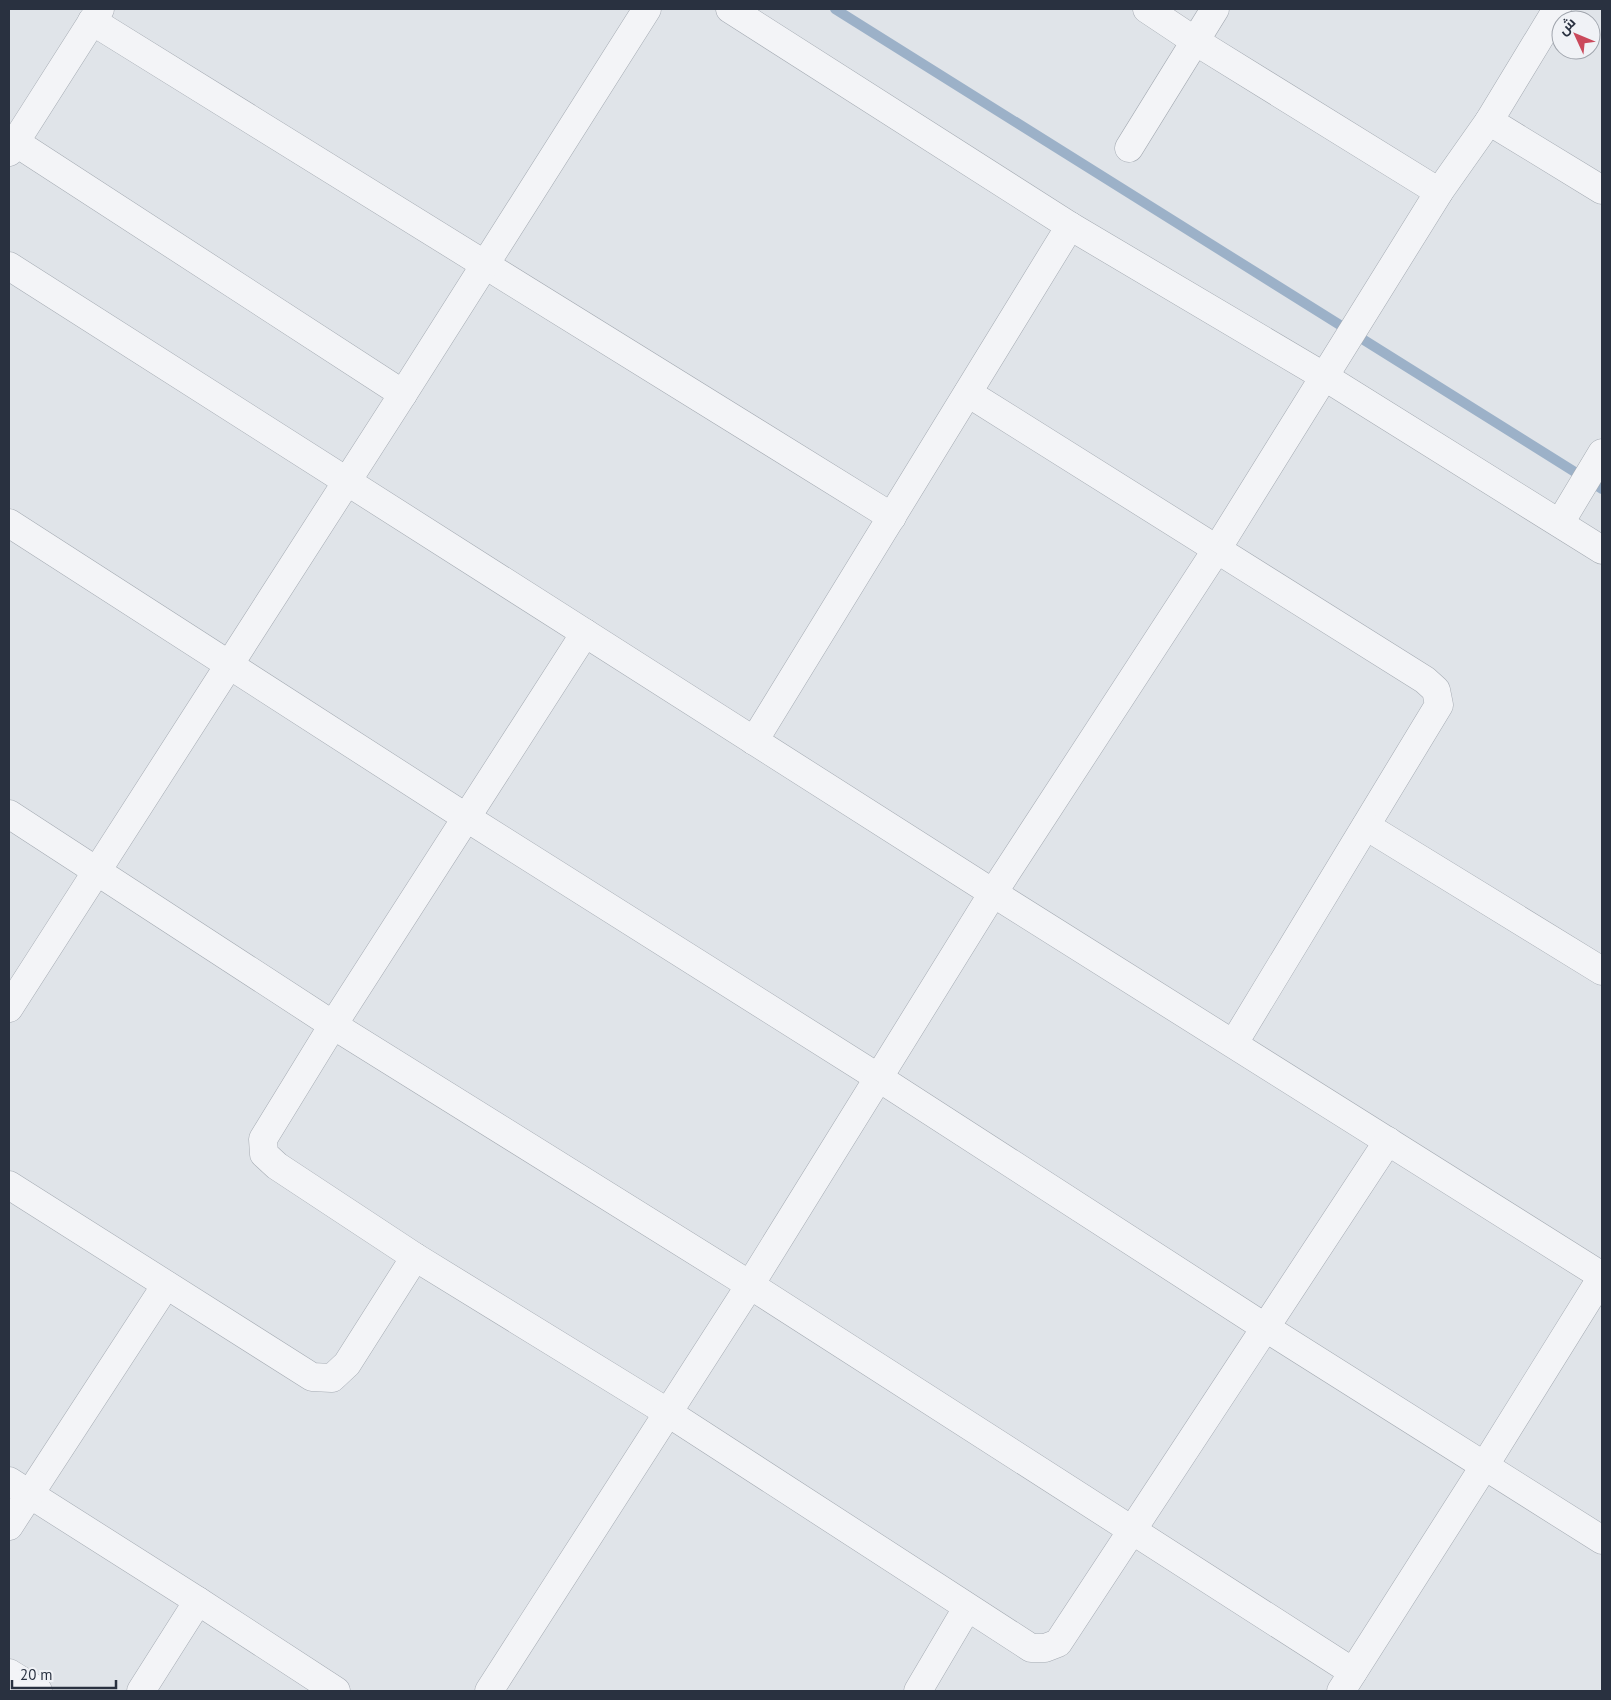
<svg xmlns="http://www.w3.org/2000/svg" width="1611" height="1700" viewBox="0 0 1611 1700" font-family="'PT Sans',Cairo,sans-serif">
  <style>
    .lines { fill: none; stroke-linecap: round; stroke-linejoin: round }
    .stream { stroke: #9cb1c8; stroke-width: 10 }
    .minor-casing { stroke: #a5abb3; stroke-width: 29 }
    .minor { stroke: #f3f4f7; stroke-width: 28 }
  </style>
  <rect width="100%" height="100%" fill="#e0e4e9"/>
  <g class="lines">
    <path class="stream" d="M835,9L1602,489"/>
    <defs>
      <g id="minor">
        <path d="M730,9L1070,226L1325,377L1602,550"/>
        <path d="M1147,9L1195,41L1439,192"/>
        <path d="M92,21L892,517"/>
        <path d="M1489,121L1602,190"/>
        <path d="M15,142L403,394"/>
        <path d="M1129,148L1215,9"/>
        <path d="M9,152L100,9"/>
        <path d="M9,266L993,893L1602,1276"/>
        <path d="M968,393L1425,680L1436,690L1439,705L1234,1043"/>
        <path d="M9,523L467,818L879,1078L1266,1328L1602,1540"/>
        <path d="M1560,523L1602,453"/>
        <path d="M585,633L333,1025L263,1139L264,1154L277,1166L415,1257L667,1412L1031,1648H1045L1058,1643L1388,1141"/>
        <path d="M754,741L1070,226"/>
        <path d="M9,814L333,1025L750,1285L1353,1672"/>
        <path d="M1366,826L1602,971"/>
        <path d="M9,1008L403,394L647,9"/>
        <path d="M9,1185L312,1377L332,1378L347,1364L415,1257"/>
        <path d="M9,1481L198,1601L336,1691"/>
        <path d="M9,1526L166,1285"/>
        <path d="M9,1673L38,1691"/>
        <path d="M141,1691L198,1601"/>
        <path d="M489,1691L750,1285L993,893L1217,549L1439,192L1489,121L1557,9"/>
        <path d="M918,1691L967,1608"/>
        <path d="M1341,1691L1485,1465L1602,1277"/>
      </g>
    </defs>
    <use href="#minor" class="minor-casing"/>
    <use href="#minor" class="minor"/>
  </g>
  <rect width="1611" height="1700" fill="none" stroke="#293140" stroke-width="20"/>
  <g transform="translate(1576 35) rotate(314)"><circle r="24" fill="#f0f2f6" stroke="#a0a5ad"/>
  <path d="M0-4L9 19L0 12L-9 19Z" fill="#ca495b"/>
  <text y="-8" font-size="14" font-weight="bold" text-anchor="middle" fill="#293140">ش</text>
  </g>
  <path d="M12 1680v8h104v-8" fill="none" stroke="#293140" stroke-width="2.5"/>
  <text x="20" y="1680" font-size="15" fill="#293140" stroke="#f0f2f6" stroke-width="4" paint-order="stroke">20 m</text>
</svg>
